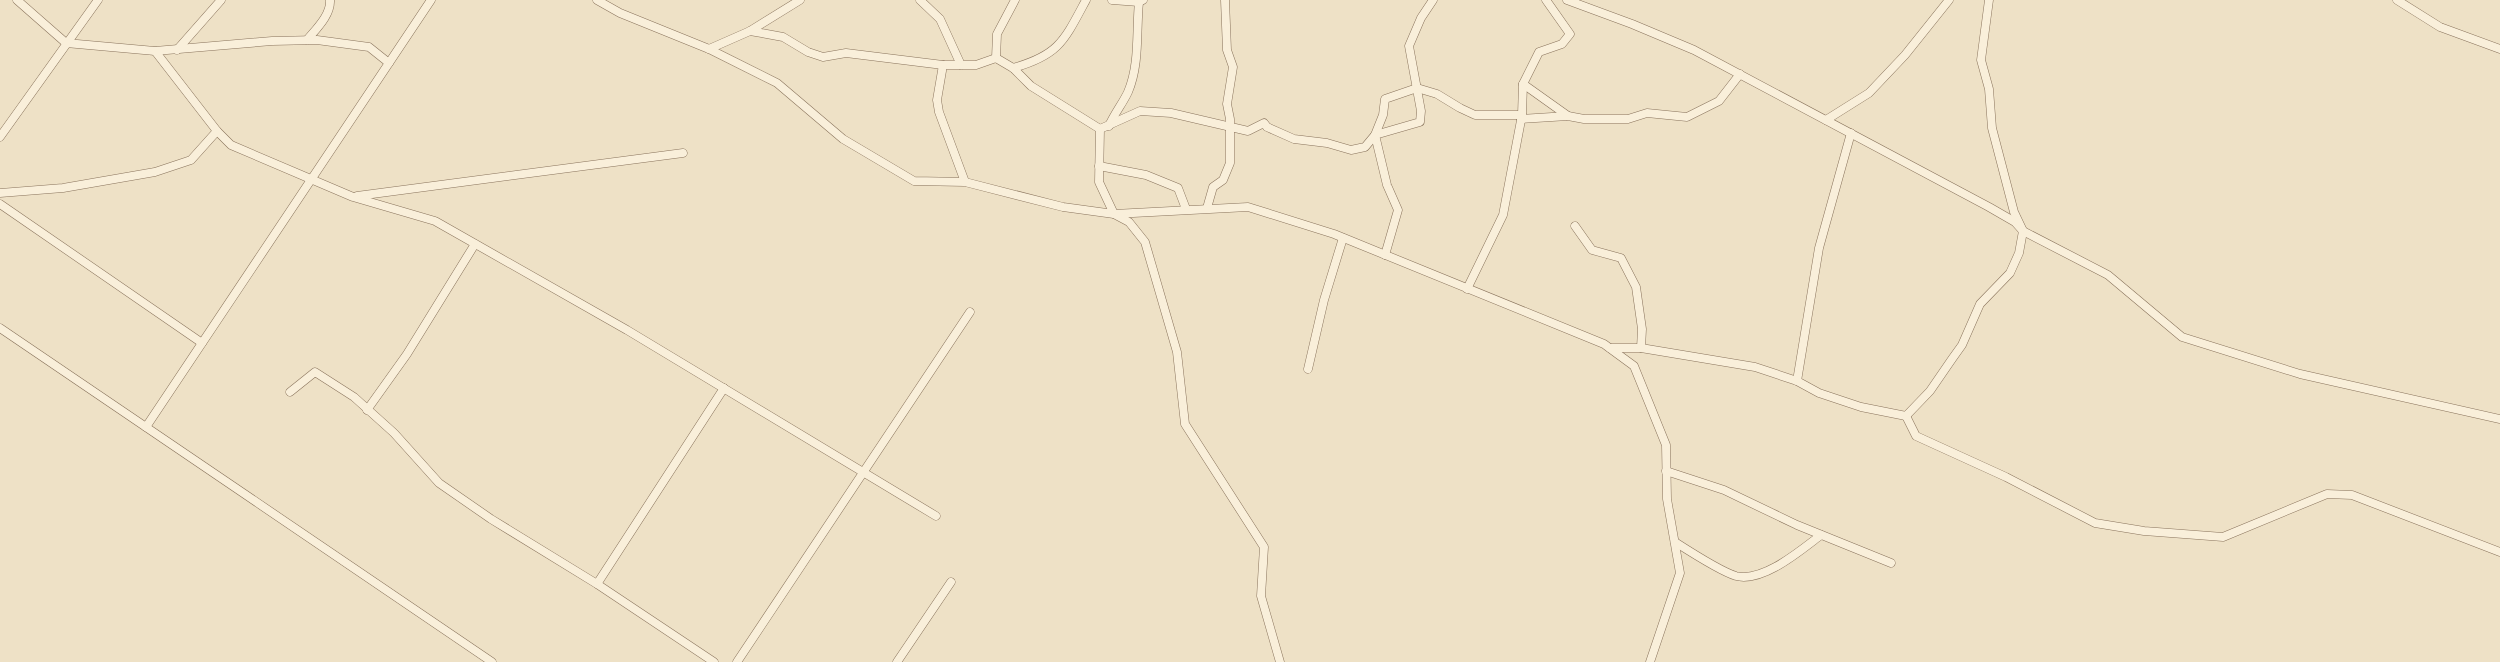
<svg xmlns="http://www.w3.org/2000/svg" width="2500" height="662" viewBox="0 0 2500 662" font-family="Lora,serif">
  <style>
    .lines { fill: none; stroke-linecap: round; stroke-linejoin: round }
    .street-casing { stroke: #89735c; stroke-width: 9 }
    .street { stroke: #f9efda; stroke-width: 8 }
  </style>
  <rect width="100%" height="100%" fill="#eee1c6"/>
  <g class="lines">
    <defs>
      <g id="street">
        <path d="M17,0L66,43L155,51L272,41L317,40L369,47L389,63"/>
        <path d="M597,0L620,13L709,49L777,83L843,139L914,181L965,182L1063,207L1114,214L1248,207L1334,234L1604,344L1634,366L1666,445L1667,499L1680,573L1650,662"/>
        <path d="M920,0L940,19L961,65"/>
        <path d="M1112,0L1139,2L1143,0"/>
        <path d="M1567,0L1632,24L1694,50L1989,207L2015,222L2023,231L2108,275L2182,337L2300,374L2500,419"/>
        <path d="M2397,0L2440,27L2500,49"/>
        <path d="M750,31L783,37L808,52L823,57L846,53L943,65H976L996,58"/>
        <path d="M307,40C316,29 331,15 330,0"/>
        <path d="M709,49L750,31L800,0"/>
        <path d="M177,50L221,0"/>
        <path d="M155,51L217,131L231,145L353,197L435,221L627,330L936,516"/>
        <path d="M996,58L1013,68L1031,86L1100,129L1099,182L1114,214L1129,222L1145,242L1177,352L1185,424L1264,547L1261,596L1280,662"/>
        <path d="M996,58L997,34L1015,0"/>
        <path d="M943,65L937,100L939,112L965,182"/>
        <path d="M1013,68C1059,55 1064,41 1086,0"/>
        <path d="M1523,84L1568,116"/>
        <path d="M1521,119L1568,116L1584,119H1628L1647,113L1687,117L1719,101L1740,74"/>
        <path d="M1826,120L1869,93L1905,55L1949,0"/>
        <path d="M1109,126C1114,114 1123,103 1128,92C1140,64 1136,32 1139,2"/>
        <path d="M1100,129L1140,111L1171,113L1248,131L1264,123L1267,127L1294,139L1327,143L1351,150L1365,147L1375,135L1420,122L1421,111L1409,46L1421,18L1433,0"/>
        <path d="M0,137L98,0"/>
        <path d="M1099,166L1146,175L1178,188L1186,209"/>
        <path d="M0,193L63,188L155,172L191,160L217,131"/>
        <path d="M357,196L683,153"/>
        <path d="M0,204L202,343"/>
        <path d="M1207,208L1213,187L1223,180L1230,163V119L1227,104L1233,67L1227,50L1225,0"/>
        <path d="M1575,226L1592,250L1621,258L1636,287L1642,329L1641,348"/>
        <path d="M1385,255L1398,210L1387,185L1375,135L1383,115L1385,99L1417,88L1437,94L1460,108L1475,115H1522"/>
        <path d="M1467,289L1503,215L1522,115L1523,84L1539,52L1562,44L1570,34L1546,0"/>
        <path d="M0,328L492,662"/>
        <path d="M1610,348H1641L1755,367L1797,381L1819,393L1861,407L1906,416L1930,391L1952,359L1962,345L1980,304L2010,273L2019,253L2023,231L2014,212L1992,128L1989,89L1981,60L1989,0"/>
        <path d="M1308,369L1324,300L1343,238"/>
        <path d="M1797,381L1819,248L1851,133"/>
        <path d="M290,392L315,372L354,397L394,433L439,483L491,519L597,584L714,662"/>
        <path d="M367,410L407,354L475,244"/>
        <path d="M1906,416L1916,436L2006,477L2095,523L2144,531L2223,537L2327,494L2352,495L2500,552"/>
        <path d="M146,427L431,0"/>
        <path d="M1666,471L1724,490L1797,525L1891,563"/>
        <path d="M1675,542C1689,551 1722,572 1736,576C1763,583 1801,550 1821,535"/>
        <path d="M597,584L724,388"/>
        <path d="M737,662L970,312"/>
        <path d="M897,662L951,582"/>
      </g>
    </defs>
    <use href="#street" class="street-casing"/>
    <use href="#street" class="street"/>
  </g>
</svg>
